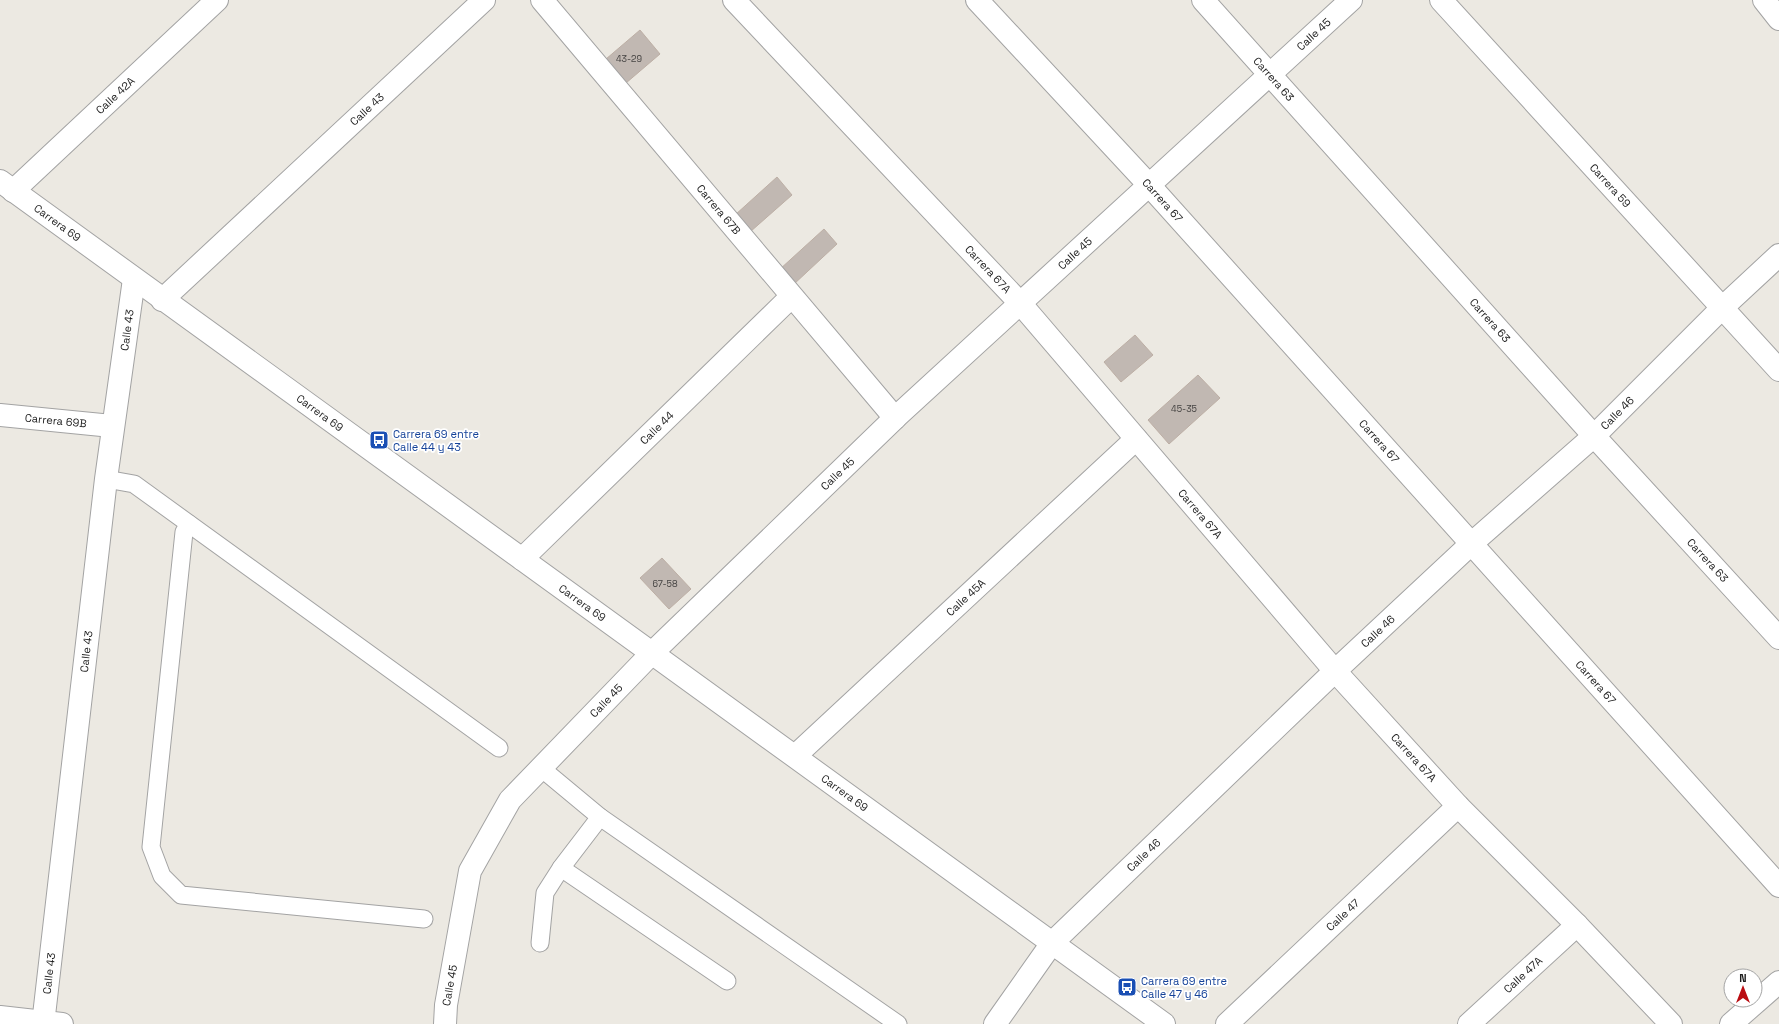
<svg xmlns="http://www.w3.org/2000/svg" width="1779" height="1024" viewBox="0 0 1779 1024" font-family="'Space Grotesk',sans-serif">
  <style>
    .building { fill: #c1b8b2; stroke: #bdafa5 }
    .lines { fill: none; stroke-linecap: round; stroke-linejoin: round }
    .service-casing { stroke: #a3a3a3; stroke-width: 19 }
    .minor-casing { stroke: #a3a3a3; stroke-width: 24 }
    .service { stroke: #fff; stroke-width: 17 }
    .minor { stroke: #fff; stroke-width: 22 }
    .labels { text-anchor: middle; stroke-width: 3.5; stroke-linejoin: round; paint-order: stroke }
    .number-label { font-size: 9px; fill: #454342 }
    .street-label { font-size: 11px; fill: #1c1c1c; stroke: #fff }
    .transit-label { font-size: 11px; fill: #164399; stroke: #fff; text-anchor: start }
  </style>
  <rect width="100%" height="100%" fill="#ece9e2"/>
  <g class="building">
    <path d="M640,30L660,54L619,89L599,65Z"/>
    <path d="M777,177L792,195L750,232L735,215Z"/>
    <path d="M824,229L837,244L793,285L779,270Z"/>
    <path d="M1135,335L1153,355L1121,382L1104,362Z"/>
    <path d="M1198,375L1220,398L1169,444L1148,420Z"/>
    <path d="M662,558L691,589L669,609L640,578Z"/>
  </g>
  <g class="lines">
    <defs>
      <g id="service">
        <path d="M106,479L134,484L499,748"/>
        <path d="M189,524L184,532L151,847L162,876L181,895L424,919"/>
        <path d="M541,768L600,817L898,1024"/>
        <path d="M561,868L727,981"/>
        <path d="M540,943L545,893L561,868L600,817"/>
      </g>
      <g id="minor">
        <path id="s1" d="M542,0L895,418"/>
        <path id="s2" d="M734,0L1020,303L1335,671L1458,806L1577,925L1671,1024"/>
        <path id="s3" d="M977,0L1149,185L1779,886"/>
        <path id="s4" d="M1203,0L1594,436L1779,638"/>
        <path id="s5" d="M1441,0L1779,370"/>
        <path d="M1764,0L1779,19"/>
        <path id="s6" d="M0,181L1164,1024"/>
        <path id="s7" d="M13,191L217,0"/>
        <path id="s8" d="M162,300L484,0"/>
        <path id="s9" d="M0,415L112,426"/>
        <path id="s10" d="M522,559L791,297"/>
        <path id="s11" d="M795,756L1136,439"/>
        <path d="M0,1017L62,1024"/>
        <path id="s12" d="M43,1024L106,479L134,279"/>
        <path id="s13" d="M445,1024L446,1005L470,871L510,800L652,653L895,418L1351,0"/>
        <path id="s14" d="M995,1024L1052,943L1335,671L1471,544L1594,436L1722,308L1779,255"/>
        <path id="s15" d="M1227,1024L1458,806"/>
        <path id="s16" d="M1469,1024L1577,925"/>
        <path d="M1731,1024L1779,982"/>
      </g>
    </defs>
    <use href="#service" class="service-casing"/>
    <use href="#minor" class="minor-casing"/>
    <use href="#service" class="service"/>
    <use href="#minor" class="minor"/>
  </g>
  <defs>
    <symbol id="bus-square" viewBox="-11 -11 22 22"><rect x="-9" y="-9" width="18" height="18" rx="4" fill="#1a4fb4" stroke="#fff"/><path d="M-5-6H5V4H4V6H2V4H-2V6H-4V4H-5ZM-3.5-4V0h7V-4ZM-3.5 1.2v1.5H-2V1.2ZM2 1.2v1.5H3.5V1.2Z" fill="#fff"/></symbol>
  </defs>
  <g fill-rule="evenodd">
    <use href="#bus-square" x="368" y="429" width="22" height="22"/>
    <use href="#bus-square" x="1116" y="976" width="22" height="22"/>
  </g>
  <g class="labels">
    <g class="number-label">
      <text x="629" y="62">43-29</text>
      <text x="1184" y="412">45-35</text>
      <text x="665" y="587">67-58</text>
    </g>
    <g class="street-label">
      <text dy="4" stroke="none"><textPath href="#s13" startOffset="1347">Calle 45</textPath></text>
      <text dy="4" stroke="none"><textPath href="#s4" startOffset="106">Carrera 63</textPath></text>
      <text dy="4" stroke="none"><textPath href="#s7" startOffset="140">Calle 42A</textPath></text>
      <text dy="4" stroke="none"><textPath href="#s8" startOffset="280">Calle 43</textPath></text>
      <text dy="4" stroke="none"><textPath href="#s5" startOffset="251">Carrera 59</textPath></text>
      <text dy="4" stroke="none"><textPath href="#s3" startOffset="273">Carrera 67</textPath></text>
      <text dy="4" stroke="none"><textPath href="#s1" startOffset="274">Carrera 67B</textPath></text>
      <text dy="4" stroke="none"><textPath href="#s6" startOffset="71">Carrera 69</textPath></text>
      <text dy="4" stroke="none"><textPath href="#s13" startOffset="1023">Calle 45</textPath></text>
      <text dy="4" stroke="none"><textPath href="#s2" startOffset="370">Carrera 67A</textPath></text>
      <text dy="4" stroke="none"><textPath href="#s4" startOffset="430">Carrera 63</textPath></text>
      <text dy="4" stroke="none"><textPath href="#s12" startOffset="699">Calle 43</textPath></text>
      <text dy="4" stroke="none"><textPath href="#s6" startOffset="395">Carrera 69</textPath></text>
      <text dy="4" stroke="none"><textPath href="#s14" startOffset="874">Calle 46</textPath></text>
      <text dy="4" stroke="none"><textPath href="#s9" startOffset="56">Carrera 69B</textPath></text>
      <text dy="4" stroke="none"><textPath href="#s10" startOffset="188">Calle 44</textPath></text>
      <text dy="4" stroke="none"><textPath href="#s3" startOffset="597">Carrera 67</textPath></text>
      <text dy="4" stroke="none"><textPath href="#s13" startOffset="699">Calle 45</textPath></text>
      <text dy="4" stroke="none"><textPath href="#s2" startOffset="694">Carrera 67A</textPath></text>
      <text dy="4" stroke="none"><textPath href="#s4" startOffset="754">Carrera 63</textPath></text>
      <text dy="4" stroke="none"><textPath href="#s11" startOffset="233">Calle 45A</textPath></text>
      <text dy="4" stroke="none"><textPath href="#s6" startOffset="719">Carrera 69</textPath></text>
      <text dy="4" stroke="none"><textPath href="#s14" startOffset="550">Calle 46</textPath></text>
      <text dy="4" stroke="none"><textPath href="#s12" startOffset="375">Calle 43</textPath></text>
      <text dy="4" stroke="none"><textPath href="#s3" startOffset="921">Carrera 67</textPath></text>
      <text dy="4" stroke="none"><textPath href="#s13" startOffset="375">Calle 45</textPath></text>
      <text dy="4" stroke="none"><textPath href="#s2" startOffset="1018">Carrera 67A</textPath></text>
      <text dy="4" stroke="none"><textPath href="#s6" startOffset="1043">Carrera 69</textPath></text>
      <text dy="4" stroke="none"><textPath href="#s14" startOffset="226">Calle 46</textPath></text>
      <text dy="4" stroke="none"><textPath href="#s15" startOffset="159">Calle 47</textPath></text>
      <text dy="4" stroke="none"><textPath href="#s12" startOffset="51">Calle 43</textPath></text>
      <text dy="4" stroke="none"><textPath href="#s16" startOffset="73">Calle 47A</textPath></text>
      <text dy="4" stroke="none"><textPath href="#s13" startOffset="39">Calle 45</textPath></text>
    </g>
    <g class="transit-label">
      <text x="393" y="438">Carrera 69 entre<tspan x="393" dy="13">Calle 44 y 43</tspan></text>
      <text x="1141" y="985">Carrera 69 entre<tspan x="1141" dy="13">Calle 47 y 46</tspan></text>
    </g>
  </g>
  <g transform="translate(1743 988)"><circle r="19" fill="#ffffff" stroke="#a4a4a4"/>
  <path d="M0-3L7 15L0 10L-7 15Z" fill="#ba0d12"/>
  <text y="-6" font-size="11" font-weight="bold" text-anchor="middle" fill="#1c1c1c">N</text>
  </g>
</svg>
